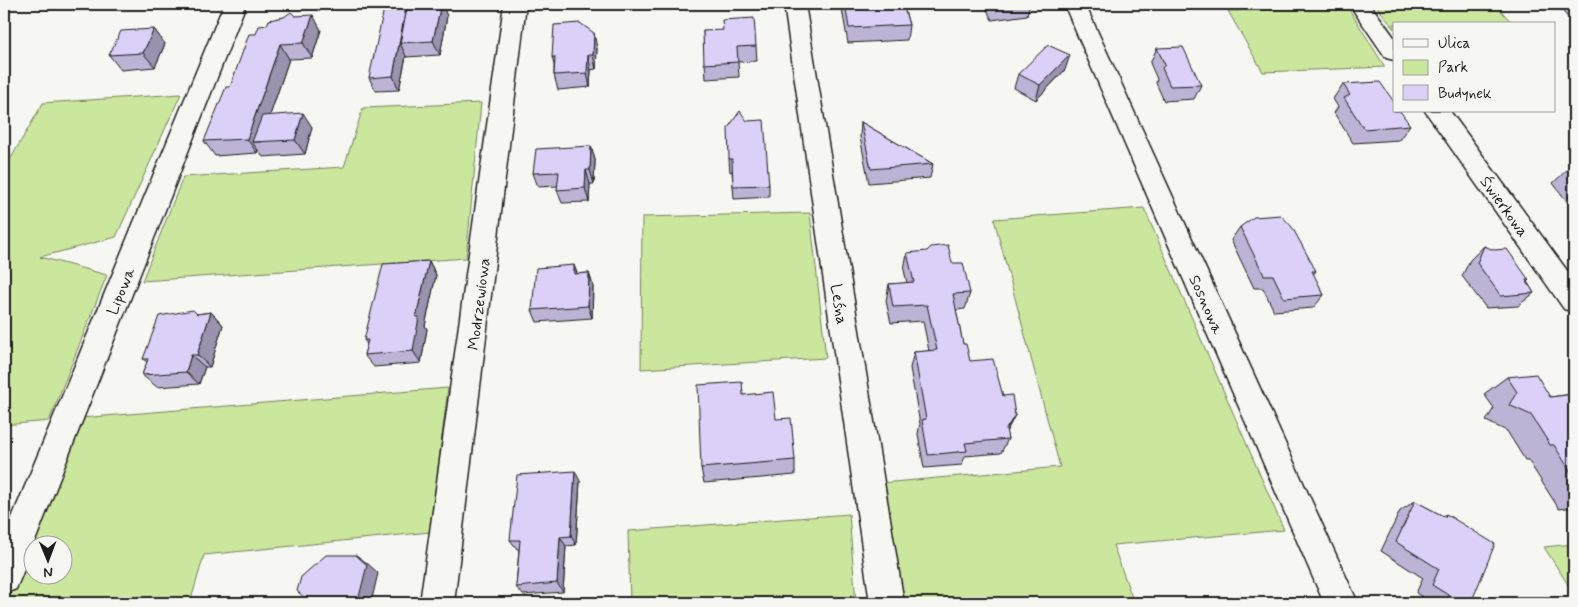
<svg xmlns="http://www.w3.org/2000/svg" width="1578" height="607" viewBox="0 0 1578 607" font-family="Mynerve,sans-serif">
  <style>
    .green { fill: #cbe79e; stroke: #74825d; fill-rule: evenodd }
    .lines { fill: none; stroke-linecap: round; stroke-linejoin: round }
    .minor-casing { stroke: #1c1c1c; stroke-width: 3 }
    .minor { fill: #f6f6f2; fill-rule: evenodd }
    .wall { fill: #bdb3d5; stroke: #1c1c1c }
    .shaded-wall { fill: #9a92ae; stroke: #1c1c1c }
    .building { fill: #dcd0f8; stroke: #1c1c1c }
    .labels { text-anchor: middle; stroke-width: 4; stroke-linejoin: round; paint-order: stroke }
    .street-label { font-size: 16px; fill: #1c1c1c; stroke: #f6f6f2 }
  </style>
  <rect width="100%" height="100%" fill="#f6f6f2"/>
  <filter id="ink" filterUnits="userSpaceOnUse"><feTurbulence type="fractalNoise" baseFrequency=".02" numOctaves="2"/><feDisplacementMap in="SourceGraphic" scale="10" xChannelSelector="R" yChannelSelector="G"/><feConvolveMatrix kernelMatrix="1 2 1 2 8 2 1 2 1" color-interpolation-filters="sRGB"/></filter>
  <g filter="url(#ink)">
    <g class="green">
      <path d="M1375,4H1495L1513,24H1394V29Z"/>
      <path d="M1347,6L1385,67L1263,72L1228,11Z"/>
      <path d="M181,94L116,237L40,257L107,275L49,421L4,425V170L43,103Z"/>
      <path d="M481,103L466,258L142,281L183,177L344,167L363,108Z"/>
      <path d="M1144,208L1284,530L1113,545L1134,603H905L882,483L1060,467L994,219Z"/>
      <path d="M810,213L826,358L641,369L642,217Z"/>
      <path d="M448,388L430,532L204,555L190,603H4V577L68,419ZM32,544H62V574H32Z"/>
      <path d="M849,514L856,603H630L628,531Z"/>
      <path d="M1574,544V594L1544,547Z"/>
    </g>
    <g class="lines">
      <defs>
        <g id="minor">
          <path d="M224,4H246L21,577L16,589L4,594V537Z"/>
          <path d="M504,4H526L454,603H420Z"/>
          <path d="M784,4H805L904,603H870Z"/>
          <path d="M1064,4H1085L1358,603H1324Z"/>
          <path d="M1349,4H1370L1394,37V60L1386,58Z"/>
          <path d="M1425,111H1450L1574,280V312L1564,309Z"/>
        </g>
      </defs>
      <use href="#minor" class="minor-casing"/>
      <use href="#minor" class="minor"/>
    </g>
    <g class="wall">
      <path d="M841,4H903L909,25L907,40L848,43Z"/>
      <path d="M984,4H1030L1027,15L992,20Z"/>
      <path d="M1556,4H1574V24Z"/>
      <path d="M407,9L447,16L440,55L406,57V56L399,90L376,91L369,78Z"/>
      <path d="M295,16L321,30L312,58L289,59L270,115L312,127L305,154L263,157L258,150L257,153L215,156L204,141L230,87L256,34L267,25L284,17Z"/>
      <path d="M154,29L165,44L155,67L121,70L109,55Z"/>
      <path d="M703,31L756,46L757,61L738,62L739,77L706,79Z"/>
      <path d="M597,48L596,69L591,70L590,87L558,90L554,75V65L552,57Z"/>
      <path d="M1157,48L1201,85L1194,99L1164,101L1156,83L1157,79L1150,63Z"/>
      <path d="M1065,70L1036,100L1014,88L1018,74Z"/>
      <path d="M1343,84L1410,125L1399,140L1353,143L1334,113L1338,107L1333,99Z"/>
      <path d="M747,121L769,185V197L734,199L732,171L730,172L729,159Z"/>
      <path d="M861,122L933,164L930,178L869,183L860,137Z"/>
      <path d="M591,146L595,160L594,184H590L589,202L562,203L557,190L558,186L538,187L533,173Z"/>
      <path d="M1568,169H1574V211L1553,183Z"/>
      <path d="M1240,227L1316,271L1313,275L1324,295L1313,308L1274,311L1263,288H1254L1231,240Z"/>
      <path d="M1484,246L1529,280L1527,282L1534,293L1518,306L1486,308L1462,276L1470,260Z"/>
      <path d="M907,253L952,263L970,293L965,309L956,310L963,344L970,361L1003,396L1015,415L1006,432L1008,439L1001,453L965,456L962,465L924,468L918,434L920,424L910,368L914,352L929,351L923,321L891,323L886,301L889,284L907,283L904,270Z"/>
      <path d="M429,261L436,275L425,326L427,329L421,363L374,367L364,355L367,344L364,340Z"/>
      <path d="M589,273L593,286L592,318L537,322L532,310L577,274Z"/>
      <path d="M211,312L223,325L210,367H205L199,384L157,387L142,375L147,362L143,359L197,314Z"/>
      <path d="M1507,377L1550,397L1574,394V507L1559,509L1528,460H1525L1507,431L1486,421L1494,408L1484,394Z"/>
      <path d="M743,395L776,419L795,460V475L704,483L701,468Z"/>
      <path d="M580,481L576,545L566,546L563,592L523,595L516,587L519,549H517L510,540Z"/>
      <path d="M1415,501L1443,516L1446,514L1471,603H1431L1416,593L1423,578L1381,551L1400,511Z"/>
    </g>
    <g class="shaded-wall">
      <path d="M441,4H442L447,16L440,55L433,41Z"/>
      <path d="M406,7L412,21L400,43L406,56L399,90L393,76Z"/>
      <path d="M313,15L321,30L312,58L303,43Z"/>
      <path d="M154,29L165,44L155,67L143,53Z"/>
      <path d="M594,33L597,48L596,69L593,55Z"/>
      <path d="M280,44L289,59L261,142H252L258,150L257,153L247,139Z"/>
      <path d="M588,55L591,70L590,87L587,73Z"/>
      <path d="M1070,55L1065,70L1036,100L1040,85Z"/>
      <path d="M303,113L312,127L305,154L295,140Z"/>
      <path d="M591,146L595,160L594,184L590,170Z"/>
      <path d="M586,170L590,184L589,202L585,188Z"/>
      <path d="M429,261L436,275L425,326L427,329L421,363L413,351L416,317Z"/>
      <path d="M574,265L579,278L574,274Z"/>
      <path d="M589,273L593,286L592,318L588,306Z"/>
      <path d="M211,312L223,325L210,367L197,355Z"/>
      <path d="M191,355L205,367L199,384L186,372Z"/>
      <path d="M1015,415L1008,429L1001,440L1006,429Z"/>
      <path d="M575,471L580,481L576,545L571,536Z"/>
      <path d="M560,537L566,546L563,592L557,583Z"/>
      <path d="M356,555L367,563L378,573L371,603H351Z"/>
    </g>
    <g class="building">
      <path d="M385,4L406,7L393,76L369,78Z"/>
      <path d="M408,4H441L433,41L400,43Z"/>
      <path d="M845,4H903L909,25L849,28Z"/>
      <path d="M291,12L295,16L313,15L303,43L280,44L247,139L204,141L226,87H230L249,34H256L259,26L267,25L269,20L284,17Z"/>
      <path d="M754,18L756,46L737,47L738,62L704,64L703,31L723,30L722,20Z"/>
      <path d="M580,23L594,33L593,55H588L587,73L554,75L555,57H552L554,25Z"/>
      <path d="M154,29L143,53L109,55L121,31Z"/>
      <path d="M1048,45L1070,55L1040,85L1018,74Z"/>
      <path d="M1183,47L1201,85L1170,86L1162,68L1165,65L1157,48Z"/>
      <path d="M1380,82L1394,102V111H1400L1410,125L1364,129L1344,98L1350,95L1343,84Z"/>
      <path d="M740,111L747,121L764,120L769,185L733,186L732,159H729L728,128Z"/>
      <path d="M303,113L295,140L252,142L262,116Z"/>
      <path d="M861,122L933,164L871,169Z"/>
      <path d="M591,146L590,170H586L585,188L557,190L559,172L533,173L536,149Z"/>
      <path d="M1568,169H1574V178Z"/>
      <path d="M1281,215L1292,227L1316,271H1312L1324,295L1284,298L1273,275H1264L1240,227L1254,217Z"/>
      <path d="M948,245L952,263H963L970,293L953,294L963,344H966L970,361L993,359L1003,396L1012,395L1015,415L1006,429L1008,439L965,443L967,451L928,455L922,420L926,419L914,352L937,350L927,305L893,307L889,284L914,282L907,253L927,251L931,247Z"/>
      <path d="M1484,246L1494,250L1507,249L1529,280H1526L1534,293L1501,296L1477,263Z"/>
      <path d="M429,261L416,317H419L413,351L364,355L368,340H364L383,264Z"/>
      <path d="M574,265V274L589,273L588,306L532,310L536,268Z"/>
      <path d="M193,310L197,314L211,312L197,355H191L186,372L142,375L148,359H143L159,316Z"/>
      <path d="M1536,374L1550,397L1574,394V477L1554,445H1550L1531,415L1509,405L1517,392L1507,377Z"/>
      <path d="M742,382L743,395L773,392L776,419L791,418L795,460L701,468L698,385Z"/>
      <path d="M575,471L571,536L560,537L557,583L516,587L520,540H510L517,475Z"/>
      <path d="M1415,501L1445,517L1446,514L1495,544L1471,603H1461L1432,585L1439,569L1396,542Z"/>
      <path d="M326,555H356L367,565L359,597L351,603H310L297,591L301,577Z"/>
    </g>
  </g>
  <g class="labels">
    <g class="street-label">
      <text transform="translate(1505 206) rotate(54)" y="6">Świerkowa</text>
      <text transform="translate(120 291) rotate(-68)" y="6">Lipowa</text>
      <text transform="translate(478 304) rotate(-83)" y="6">Modrzewiowa</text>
      <text transform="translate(840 304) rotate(81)" y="6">Leśna</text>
      <text transform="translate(1207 304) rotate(66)" y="6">Sosnowa</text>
    </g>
  </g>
  <rect width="1578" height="607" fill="none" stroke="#f6f6f2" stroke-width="20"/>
  <rect x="10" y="10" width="1558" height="587" fill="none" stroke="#1c1c1c" stroke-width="2" filter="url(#ink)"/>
  <rect x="1393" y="22" width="162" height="90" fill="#f6f6f2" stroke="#9f9f9c"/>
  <rect x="1403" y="39" width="25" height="8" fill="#f6f6f2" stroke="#9f9f9c"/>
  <text x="1438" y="48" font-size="15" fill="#1c1c1c">Ulica</text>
  <rect x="1403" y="60" width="25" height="15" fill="#cbe79e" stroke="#9f9f9c"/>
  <text x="1438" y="72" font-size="15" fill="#1c1c1c">Park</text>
  <rect x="1403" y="85" width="25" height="15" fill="#dcd0f8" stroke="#9f9f9c"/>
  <text x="1438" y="98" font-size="15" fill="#1c1c1c">Budynek</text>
  <g transform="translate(48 560) rotate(179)"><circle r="24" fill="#f6f6f2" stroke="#9f9f9c"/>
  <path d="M0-4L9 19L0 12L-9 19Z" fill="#1c1c1c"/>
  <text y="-8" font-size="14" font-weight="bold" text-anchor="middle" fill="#1c1c1c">N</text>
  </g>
</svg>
